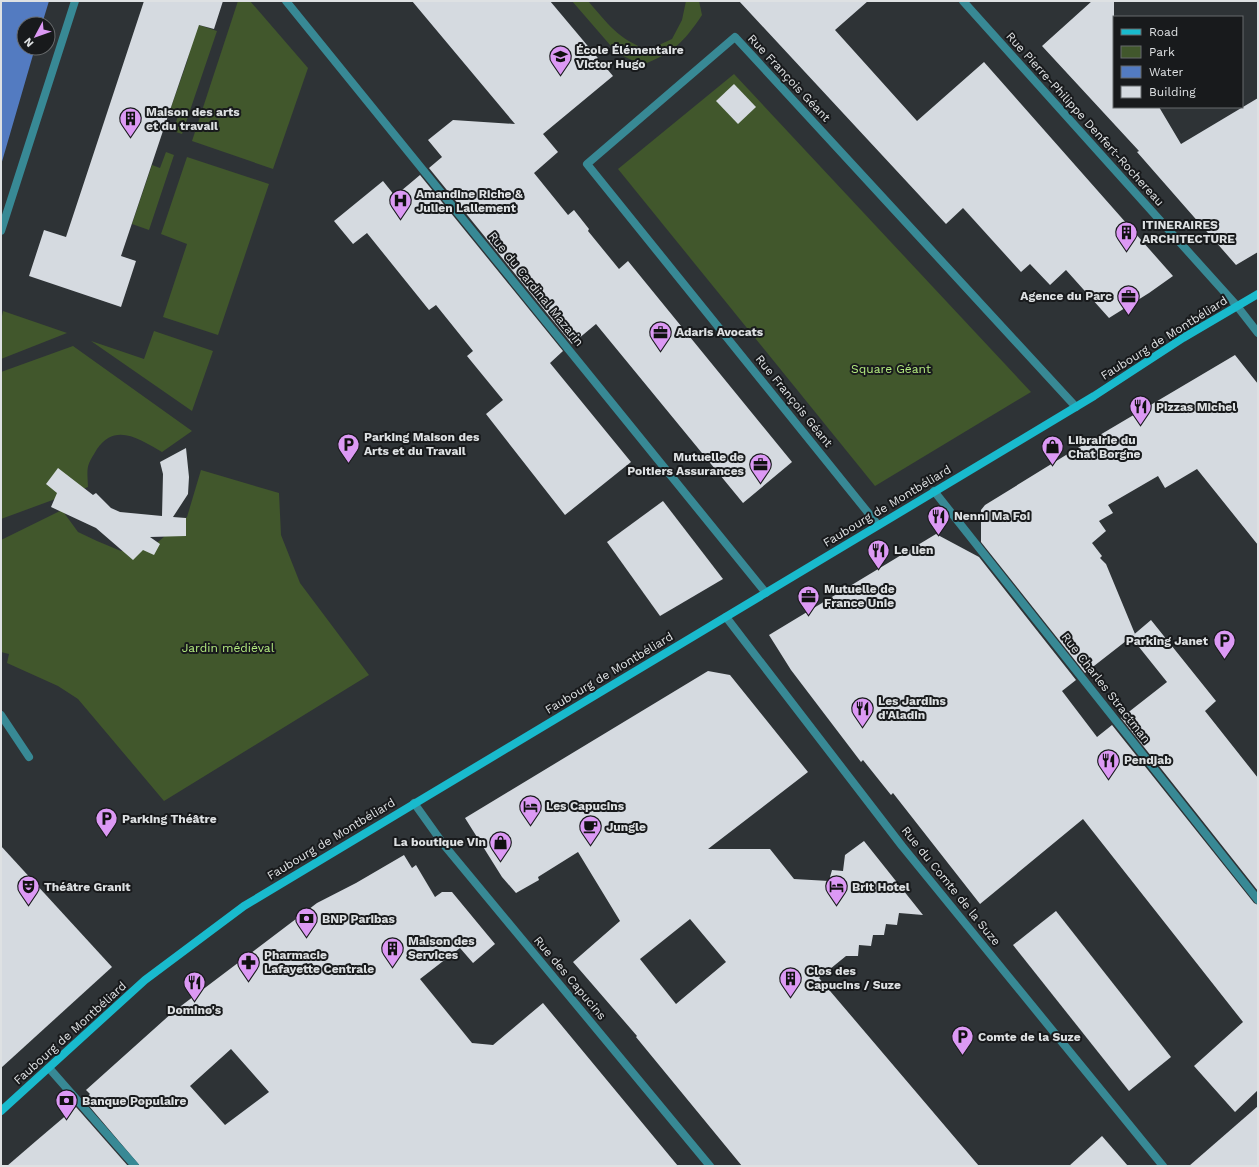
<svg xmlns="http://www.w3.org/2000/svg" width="1259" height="1167" viewBox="0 0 1259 1167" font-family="'Work Sans',sans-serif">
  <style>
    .green { fill: #41572c }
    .water { fill: #537bc1 }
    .building { fill: #d5dae0; fill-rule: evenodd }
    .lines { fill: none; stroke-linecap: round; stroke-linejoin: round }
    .street { stroke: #388995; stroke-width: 8 }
    .secondary { stroke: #19bacd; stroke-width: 8 }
    .labels { text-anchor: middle; stroke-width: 4; stroke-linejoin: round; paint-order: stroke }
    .poi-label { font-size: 12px; font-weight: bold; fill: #dee1e3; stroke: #181a1c; text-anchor: start }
    .street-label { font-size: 12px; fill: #dee1e3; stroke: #181a1c }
    .park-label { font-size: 12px; fill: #b3ea7f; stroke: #181a1c }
  </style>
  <rect width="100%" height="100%" fill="#2e3336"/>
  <g class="green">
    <path d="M238,1H250L308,68L273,169L192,141Z"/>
    <path d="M572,1H588C608,24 618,39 648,50L672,39L682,20L686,1H699L702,15C684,42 673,53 642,65L617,53Z"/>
    <path d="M196,24L217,31L182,134L173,131L178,116L169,113L187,62Z"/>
    <path d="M734,74L1031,392L875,486L618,169Z"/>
    <path d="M166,152L174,155L149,230L132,224L152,165L160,168Z"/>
    <path d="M187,157L269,184L218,335L163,317L187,244L161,234Z"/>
    <path d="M3,311L67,333L1,359V321Z"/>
    <path d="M154,331L213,351L192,411L91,341L144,359Z"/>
    <path d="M73,346L192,431L162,452C140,439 115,422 97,449C86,467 87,466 88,487L1,519V372Z"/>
    <path d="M201,470L279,493L281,535L300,583L369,675L164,801L78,699L58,686L7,663L9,654L1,652V540L62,510L78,532L97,541L121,551L151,548L187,517Z"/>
  </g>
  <path class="water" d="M1,1H49L42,24H24V48H35L1,165Z"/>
  <g class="building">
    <path d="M144,1H223L214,29L199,25L169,113L121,256L136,261L121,307L29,276L44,230L66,237Z"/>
    <path d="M412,1H550L613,76L543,134L558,152L534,173L568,215L574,210L589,229L588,231L619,269L628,261L792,462L743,503L596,324L572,344L429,168L442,157L428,140L453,120L515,124Z"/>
    <path d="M739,1H868L835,30L917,121L984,62L1173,276L1149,293L1109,318L1066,270L1050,285L1030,264L1021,272L963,208L946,224Z"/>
    <path d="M1092,1H1114V107H1159L1181,144L1258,98V252L1236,265L1137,152L1139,151L1042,46Z"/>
    <path d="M734,84L756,107L738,124L716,101Z"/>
    <path d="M420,175L563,351L550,363L631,462L565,515L486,414L503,400L467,356L473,351L436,305L429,310L367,233L353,244L334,221L383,181L395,196Z"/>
    <path d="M1235,355L1258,384V545L1197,469L1165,488L1158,476L1108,505L1113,513L1099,521L1106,531L1092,543L1102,556L1100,558L1106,564L1135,634L1085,673L981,542V510L985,505L1066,455Z"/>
    <path d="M186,448L189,477L188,494L173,517L186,518V536L150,537L160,544L154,555L143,550L133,560L96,528L51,507L57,493L46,484L58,468L93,495L96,493L111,508L120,512L162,516L163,474L160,462Z"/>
    <path d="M663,501L723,579L660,616L607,542Z"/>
    <path d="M936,534L979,557L1076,680L1062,691L1097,737L1112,725L1254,903L1258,905V1090L1235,1112L1194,1066L1243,1022L1083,819L980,904L893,793L891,795L863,760L861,762L791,670L769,635Z"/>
    <path d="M1151,620L1216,701L1205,711L1258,778V891L1121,718L1167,682L1131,637Z"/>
    <path d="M708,671L730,675L808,772L708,849H770L794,879L829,881L832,870L843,871L845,855L864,841L923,915L899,913L897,925L886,924L884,935H873L871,946L859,945L858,956H846L819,978L979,1166H742L636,1037L637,1036L573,962L620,921L578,852L538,877L539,880L516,893L502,877L465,818ZM690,919L726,962L676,1004L640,959Z"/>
    <path d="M1,846L112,967L1,1068Z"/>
    <path d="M404,855L412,868L416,865L435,897L442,892H452L495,944L473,963L460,948L420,979L472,1043L493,1045L543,1003L678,1166H140L84,1100L90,1094L86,1090L173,1012L317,903L356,883ZM231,1049L269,1092L225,1125L190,1086Z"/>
    <path d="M1056,911L1171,1057L1129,1091L1013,945Z"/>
    <path d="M1258,1106V1166H1189Z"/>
    <path d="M76,1107L128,1166H7L36,1141Z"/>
    <path d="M1102,1136L1128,1166H1069Z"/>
  </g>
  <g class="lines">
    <g class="street">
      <path d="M286,1L766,593"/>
      <path d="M963,1L1237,306L1258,333"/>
      <path d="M1,231L75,1"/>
      <path d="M934,491L1258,900"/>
      <path d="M878,525L587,164L735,37L1076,407"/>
      <path d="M726,617L902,846L1163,1166"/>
      <path d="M1,715L29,757"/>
      <path d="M414,803L444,845L710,1166"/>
      <path d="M49,1068L135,1166"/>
    </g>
    <path class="secondary" d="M1,1111L145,980L244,906L1094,396L1183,338L1258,294"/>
  </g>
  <defs>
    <symbol id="school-pin" viewBox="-11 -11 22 30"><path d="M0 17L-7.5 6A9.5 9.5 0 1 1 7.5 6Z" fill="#dc99f4" stroke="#181a1c"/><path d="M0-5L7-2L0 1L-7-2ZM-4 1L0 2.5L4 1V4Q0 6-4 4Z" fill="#111"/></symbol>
    <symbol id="building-pin" viewBox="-11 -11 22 30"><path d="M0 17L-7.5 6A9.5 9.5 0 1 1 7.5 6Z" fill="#dc99f4" stroke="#181a1c"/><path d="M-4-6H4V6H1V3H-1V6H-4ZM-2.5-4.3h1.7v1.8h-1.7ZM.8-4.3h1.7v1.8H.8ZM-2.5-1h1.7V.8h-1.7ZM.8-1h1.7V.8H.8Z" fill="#111"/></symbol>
    <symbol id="hospital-pin" viewBox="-11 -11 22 30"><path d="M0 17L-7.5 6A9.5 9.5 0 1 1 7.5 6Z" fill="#dc99f4" stroke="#181a1c"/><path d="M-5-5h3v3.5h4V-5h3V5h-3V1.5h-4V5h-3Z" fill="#111"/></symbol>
    <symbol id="office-pin" viewBox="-11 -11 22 30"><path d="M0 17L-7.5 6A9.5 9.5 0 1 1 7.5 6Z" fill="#dc99f4" stroke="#181a1c"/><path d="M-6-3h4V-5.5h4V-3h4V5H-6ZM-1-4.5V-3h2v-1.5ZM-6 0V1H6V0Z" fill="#111"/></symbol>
    <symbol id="restaurant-pin" viewBox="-11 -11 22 30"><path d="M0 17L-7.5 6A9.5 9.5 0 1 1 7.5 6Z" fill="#dc99f4" stroke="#181a1c"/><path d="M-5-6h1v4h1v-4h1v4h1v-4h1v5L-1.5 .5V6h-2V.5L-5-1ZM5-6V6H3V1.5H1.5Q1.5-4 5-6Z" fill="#111"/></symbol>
    <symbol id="parking-pin" viewBox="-11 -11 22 30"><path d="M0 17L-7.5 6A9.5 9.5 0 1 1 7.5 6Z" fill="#dc99f4" stroke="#181a1c"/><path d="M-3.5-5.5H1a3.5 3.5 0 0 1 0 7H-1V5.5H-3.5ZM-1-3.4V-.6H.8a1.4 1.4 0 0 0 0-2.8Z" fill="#111"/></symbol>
    <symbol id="shop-pin" viewBox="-11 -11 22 30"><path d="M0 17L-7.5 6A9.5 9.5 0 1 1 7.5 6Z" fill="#dc99f4" stroke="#181a1c"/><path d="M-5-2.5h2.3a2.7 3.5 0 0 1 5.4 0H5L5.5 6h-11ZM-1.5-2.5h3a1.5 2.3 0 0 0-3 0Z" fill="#111"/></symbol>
    <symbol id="hotel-pin" viewBox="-11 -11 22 30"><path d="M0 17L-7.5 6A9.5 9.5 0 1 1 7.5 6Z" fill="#dc99f4" stroke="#181a1c"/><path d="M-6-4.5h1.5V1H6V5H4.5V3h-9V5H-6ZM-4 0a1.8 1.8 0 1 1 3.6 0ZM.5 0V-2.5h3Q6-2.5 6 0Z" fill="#111"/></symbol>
    <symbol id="cafe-pin" viewBox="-11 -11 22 30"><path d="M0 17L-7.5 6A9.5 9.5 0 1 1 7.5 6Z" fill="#dc99f4" stroke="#181a1c"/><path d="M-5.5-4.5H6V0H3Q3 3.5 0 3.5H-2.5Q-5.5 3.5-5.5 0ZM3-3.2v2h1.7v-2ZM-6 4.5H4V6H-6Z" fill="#111"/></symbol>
    <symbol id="theatre-pin" viewBox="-11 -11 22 30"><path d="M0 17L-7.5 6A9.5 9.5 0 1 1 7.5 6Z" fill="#dc99f4" stroke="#181a1c"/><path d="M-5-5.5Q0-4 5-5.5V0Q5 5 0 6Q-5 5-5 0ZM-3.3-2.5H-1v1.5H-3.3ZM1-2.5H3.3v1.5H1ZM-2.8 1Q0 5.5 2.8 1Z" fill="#111"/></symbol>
    <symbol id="bank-pin" viewBox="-11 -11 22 30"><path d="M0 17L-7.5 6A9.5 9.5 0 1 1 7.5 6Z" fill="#dc99f4" stroke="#181a1c"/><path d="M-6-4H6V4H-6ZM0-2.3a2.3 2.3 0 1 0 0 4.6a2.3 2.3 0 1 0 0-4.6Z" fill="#111"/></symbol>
    <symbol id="pharmacy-pin" viewBox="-11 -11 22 30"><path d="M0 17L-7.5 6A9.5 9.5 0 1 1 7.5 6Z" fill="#dc99f4" stroke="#181a1c"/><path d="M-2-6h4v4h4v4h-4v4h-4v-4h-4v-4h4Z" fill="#111"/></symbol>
  </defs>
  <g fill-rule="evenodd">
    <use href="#school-pin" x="548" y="44" width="25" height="34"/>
    <use href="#building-pin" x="118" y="106" width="25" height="34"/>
    <use href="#hospital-pin" x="388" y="188" width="25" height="34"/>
    <use href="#building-pin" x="1114" y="220" width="25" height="34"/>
    <use href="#office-pin" x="1116" y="284" width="25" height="34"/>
    <use href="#office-pin" x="648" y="320" width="25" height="34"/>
    <use href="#restaurant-pin" x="1128" y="394" width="25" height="34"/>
    <use href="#parking-pin" x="336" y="432" width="25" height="34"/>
    <use href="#shop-pin" x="1040" y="434" width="25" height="34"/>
    <use href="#office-pin" x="748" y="452" width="25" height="34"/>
    <use href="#restaurant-pin" x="926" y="504" width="25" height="34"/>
    <use href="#restaurant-pin" x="866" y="538" width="25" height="34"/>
    <use href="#office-pin" x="796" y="584" width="25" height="34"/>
    <use href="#parking-pin" x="1212" y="628" width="25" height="34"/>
    <use href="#restaurant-pin" x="850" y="696" width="25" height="34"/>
    <use href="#restaurant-pin" x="1096" y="748" width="25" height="34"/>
    <use href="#hotel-pin" x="518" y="794" width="25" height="34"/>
    <use href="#parking-pin" x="94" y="806" width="25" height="34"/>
    <use href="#cafe-pin" x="578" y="814" width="25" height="34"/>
    <use href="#shop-pin" x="488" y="830" width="25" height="34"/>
    <use href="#theatre-pin" x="16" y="874" width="25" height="34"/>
    <use href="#hotel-pin" x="824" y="874" width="25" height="34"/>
    <use href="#bank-pin" x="294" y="906" width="25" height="34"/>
    <use href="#building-pin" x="380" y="936" width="25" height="34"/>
    <use href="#pharmacy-pin" x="236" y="950" width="25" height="34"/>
    <use href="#building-pin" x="778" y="966" width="25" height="34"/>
    <use href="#restaurant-pin" x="182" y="970" width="25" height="34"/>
    <use href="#parking-pin" x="950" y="1024" width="25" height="34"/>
    <use href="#bank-pin" x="54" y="1088" width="25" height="34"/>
  </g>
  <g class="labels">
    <g class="poi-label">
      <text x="576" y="54">École Élémentaire<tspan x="576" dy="14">Victor Hugo</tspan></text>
      <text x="146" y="116">Maison des arts<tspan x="146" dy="14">et du travail</tspan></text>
      <text x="416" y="198">Amandine Riche &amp;<tspan x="416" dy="14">Julien Lallement</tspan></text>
      <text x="1142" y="229">ITINERAIRES<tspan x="1142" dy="14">ARCHITECTURE</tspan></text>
      <text x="1112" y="300" text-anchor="end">Agence du Parc</text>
      <text x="676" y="336">Adaris Avocats</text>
      <text x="1156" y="411">Pizzas Michel</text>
      <text x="364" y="441">Parking Maison des<tspan x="364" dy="14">Arts et du Travail</tspan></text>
      <text x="1068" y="444">Librairie du<tspan x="1068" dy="14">Chat Borgne</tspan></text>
      <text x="744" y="461" text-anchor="end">Mutuelle de<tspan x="744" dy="14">Poitiers Assurances</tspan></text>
      <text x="954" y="520">Nenni Ma Foi</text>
      <text x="894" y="554">Le lien</text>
      <text x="824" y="593">Mutuelle de<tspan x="824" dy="14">France Unie</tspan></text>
      <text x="1208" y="645" text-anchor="end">Parking Janet</text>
      <text x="878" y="705">Les Jardins<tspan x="878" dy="14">d'Aladin</tspan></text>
      <text x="1124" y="764">Pendjab</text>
      <text x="546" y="810">Les Capucins</text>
      <text x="122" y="823">Parking Théâtre</text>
      <text x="606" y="831">Jungle</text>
      <text x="486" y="846" text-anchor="end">La boutique Vin</text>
      <text x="44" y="891">Théâtre Granit</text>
      <text x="852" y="891">Brit Hotel</text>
      <text x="322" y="923">BNP Paribas</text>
      <text x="408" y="945">Maison des<tspan x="408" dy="14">Services</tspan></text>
      <text x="264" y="959">Pharmacie<tspan x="264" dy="14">Lafayette Centrale</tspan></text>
      <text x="806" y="975">Clos des<tspan x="806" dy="14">Capucins / Suze</tspan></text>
      <text x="194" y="1014" text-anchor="middle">Domino's</text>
      <text x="978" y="1041">Comte de la Suze</text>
      <text x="82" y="1105">Banque Populaire</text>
    </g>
    <g class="street-label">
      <text transform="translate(789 78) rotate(47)" y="4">Rue François Géant</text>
      <text transform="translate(1085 119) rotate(48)" y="4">Rue Pierre-Philippe Denfert-Rochereau</text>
      <text transform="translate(536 289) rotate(51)" y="4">Rue du Cardinal Mazarin</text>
      <text transform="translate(1164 338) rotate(-32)" y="4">Faubourg de Montbéliard</text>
      <text transform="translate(794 401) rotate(51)" y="4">Rue François Géant</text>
      <text transform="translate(887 506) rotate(-31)" y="4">Faubourg de Montbéliard</text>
      <text transform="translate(609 673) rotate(-31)" y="4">Faubourg de Montbéliard</text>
      <text transform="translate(1106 688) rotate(52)" y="4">Rue Charles Stractman</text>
      <text transform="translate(331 839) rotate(-31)" y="4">Faubourg de Montbéliard</text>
      <text transform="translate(951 886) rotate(51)" y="4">Rue du Comte de la Suze</text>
      <text transform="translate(570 978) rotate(50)" y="4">Rue des Capucins</text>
      <text transform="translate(70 1033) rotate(-42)" y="4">Faubourg de Montbéliard</text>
    </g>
    <g class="park-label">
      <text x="891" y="373">Square Géant</text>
      <text x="228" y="652">Jardin médiéval</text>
    </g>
  </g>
  <rect width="1259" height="1167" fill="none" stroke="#dee1e3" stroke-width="4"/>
  <rect x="1113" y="16" width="130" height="92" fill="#181a1c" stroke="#676a6c"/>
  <rect x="1121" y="29" width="20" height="6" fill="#19bacd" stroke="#676a6c"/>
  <text x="1149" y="36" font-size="12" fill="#dee1e3">Road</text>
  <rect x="1121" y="46" width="20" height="12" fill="#41572c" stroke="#676a6c"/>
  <text x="1149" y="56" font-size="12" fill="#dee1e3">Park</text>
  <rect x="1121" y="66" width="20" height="12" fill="#537bc1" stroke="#676a6c"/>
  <text x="1149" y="76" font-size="12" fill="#dee1e3">Water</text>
  <rect x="1121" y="86" width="20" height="12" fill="#d5dae0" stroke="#676a6c"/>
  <text x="1149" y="96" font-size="12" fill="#dee1e3">Building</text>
  <g transform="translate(36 36) rotate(229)"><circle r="19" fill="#181a1c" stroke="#676a6c"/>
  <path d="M0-3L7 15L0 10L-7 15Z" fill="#dc99f4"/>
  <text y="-6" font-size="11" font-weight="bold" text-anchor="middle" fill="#dee1e3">N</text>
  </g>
</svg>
